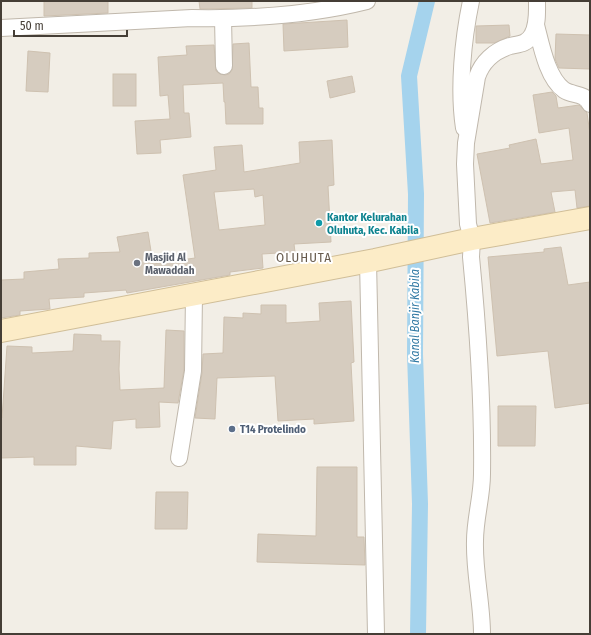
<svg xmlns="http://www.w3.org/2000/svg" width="591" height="635" viewBox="0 0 591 635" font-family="'Fira Sans Condensed',sans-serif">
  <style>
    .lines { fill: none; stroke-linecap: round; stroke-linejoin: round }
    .canal { stroke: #a5d3ed; stroke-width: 16 }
    .building { fill: #d6ccbf; stroke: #cec1b0; fill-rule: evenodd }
    .street-casing { stroke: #c0b8ac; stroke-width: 18 }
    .secondary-casing { stroke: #d0be98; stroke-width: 24 }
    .street { stroke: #fff; stroke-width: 16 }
    .secondary { stroke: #fcecc7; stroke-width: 22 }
    .culture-dot { fill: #0f9aa8; stroke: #fff; stroke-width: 1.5 }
    .worship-dot { fill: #6b7280; stroke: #fff; stroke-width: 1.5 }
    .service-dot { fill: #5c6f8a; stroke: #fff; stroke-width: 1.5 }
    .labels { text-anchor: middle; stroke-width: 4; stroke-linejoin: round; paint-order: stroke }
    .culture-label { font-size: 11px; font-weight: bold; fill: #0d838f; stroke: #fff; text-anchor: start }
    .worship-label { font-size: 11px; font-weight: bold; fill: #5b616d; stroke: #fff; text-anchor: start }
    .service-label { font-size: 11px; font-weight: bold; fill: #4e5e75; stroke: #fff; text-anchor: start }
    .water-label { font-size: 12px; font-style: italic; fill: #327aa4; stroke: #fff }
    .quarter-label { font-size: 13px; letter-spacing: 1px; fill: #675b4d; stroke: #fff }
  </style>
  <rect width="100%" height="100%" fill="#f2eee6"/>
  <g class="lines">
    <path class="canal" d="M418,634L420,504L415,354L416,194L409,76L427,1"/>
  </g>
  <g class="building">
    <path d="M44,1H108V13L44,16Z"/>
    <path d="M199,1H252V8L200,9Z"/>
    <path d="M347,20L348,47L284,51L283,24Z"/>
    <path d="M509,25L510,36L494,43H476V26Z"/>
    <path d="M556,34L590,35V69L559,68L555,59Z"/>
    <path d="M249,43L251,87H258L259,108H263V124H226L225,102H224L223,83L183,85L184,113H189L191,137L160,140L161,153L137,154L135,121L170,119L168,95L160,96L158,57L187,55L186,46L214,45L216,71L220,74L225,75L229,74L232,70L233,44Z"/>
    <path d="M28,51L50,53L48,92L26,91Z"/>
    <rect x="113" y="74" width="23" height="32"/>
    <path d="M352,76L355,92L330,98L327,81Z"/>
    <path d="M552,92L556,96L558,108L579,105L587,113L590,134V206L577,208L575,190L551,192L555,212L490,223L477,154L510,148L509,145L536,139L541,164L573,160L569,128L539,133L533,95Z"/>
    <path d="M332,140L334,185L328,186L331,242L294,244L295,252L262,254L263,268L230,272V275L127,293L126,290L84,293V297L49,299L50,309L20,311V315L1,318V280L24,279V272L59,269L58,259L89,258V253L120,252L117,237L148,232L153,264L195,258L183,175L216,170L214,147L242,145L244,172L300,163L299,142ZM254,189L255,197L263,195L265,225L219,230L214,192Z"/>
    <path d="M561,247L568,285L590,282V403L555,408L548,351L497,356L488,257L544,252V249Z"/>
    <path d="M351,301L354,362L351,363L354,421L314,424V419L278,421L275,376L217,378L215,419L195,418L202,373L203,354L223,353L224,317L243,318V313L261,314V305H286V323L320,321L319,303Z"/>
    <path d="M166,330L184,331V370L178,403L159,402L160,427L136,428V419L113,421L111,449L76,446V465H34V457L1,458V418H2L7,346L32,347V353L73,351L74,334L101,335V341H120L119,369L120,390L164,388Z"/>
    <path d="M498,406H536L535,446H498Z"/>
    <path d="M317,467H357V537H364L365,565L257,562L258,534L316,536Z"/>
    <path d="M156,492H188L187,529H155Z"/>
  </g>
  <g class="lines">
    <defs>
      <g id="street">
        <path d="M223,18L224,66"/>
        <path d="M536,25C541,44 547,78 564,90C573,96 584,92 590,104"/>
        <path d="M1,28L192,18C250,19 311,15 367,1"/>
        <path d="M464,128C458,89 463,39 471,1"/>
        <path d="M368,261L376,634"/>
        <path d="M179,458L193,371L194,294"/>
        <path d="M482,634C482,603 474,572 475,541C475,518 482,497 482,474C483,402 478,329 471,257L472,239L468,224L465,164L466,143L477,77C482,62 494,51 510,46C519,44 527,44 532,35C538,25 537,12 537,1"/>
      </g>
      <path id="secondary" d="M1,331L375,260L472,239L590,218"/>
    </defs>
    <use href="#street" class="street-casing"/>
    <use href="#secondary" class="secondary-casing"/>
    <use href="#street" class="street"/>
    <use href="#secondary" class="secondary"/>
  </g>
  <circle class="culture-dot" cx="319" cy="223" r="4"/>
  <circle class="worship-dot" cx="137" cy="263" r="4"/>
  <circle class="service-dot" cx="232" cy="429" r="4"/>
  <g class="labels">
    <g class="culture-label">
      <text x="327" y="221">Kantor Kelurahan<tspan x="327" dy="13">Oluhuta, Kec. Kabila</tspan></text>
    </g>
    <g class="worship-label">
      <text x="145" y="261">Masjid Al<tspan x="145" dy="13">Mawaddah</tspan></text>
    </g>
    <g class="service-label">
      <text x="240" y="433">T14 Protelindo</text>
    </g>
    <g class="water-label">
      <text transform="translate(415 316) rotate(-90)" y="4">Kanal Banjir Kabila</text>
    </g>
    <g class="quarter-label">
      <text x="304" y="262">OLUHUTA</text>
    </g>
  </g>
  <rect width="591" height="635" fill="none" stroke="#453e36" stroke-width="4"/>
  <path d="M14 30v6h113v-6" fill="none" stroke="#453e36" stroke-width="2"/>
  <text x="20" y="30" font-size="12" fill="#453e36" stroke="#ffffff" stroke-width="3" paint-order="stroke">50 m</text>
</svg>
